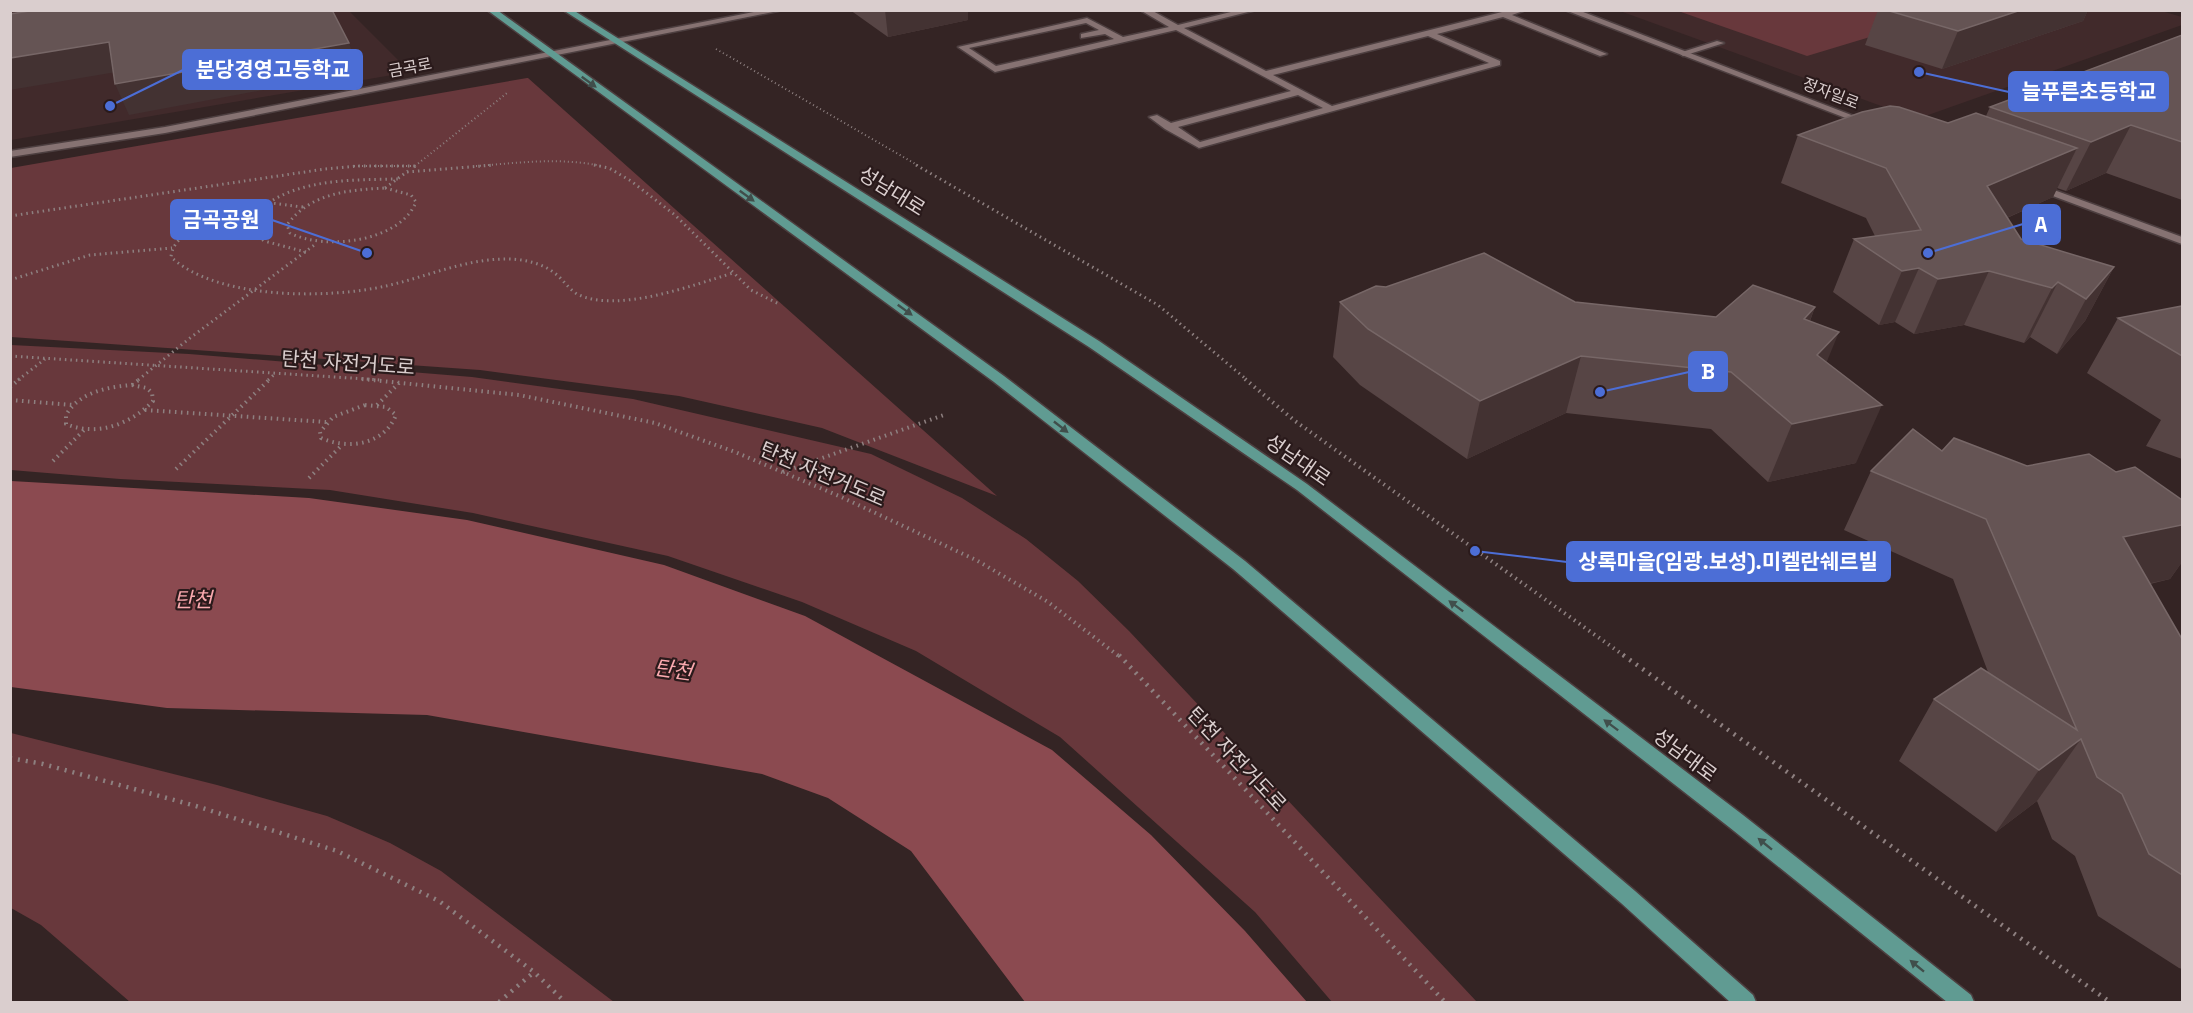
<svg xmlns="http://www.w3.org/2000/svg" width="2193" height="1013" viewBox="0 0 2193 1013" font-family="'Space Grotesk','Noto Sans KR',sans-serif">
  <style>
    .built { fill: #412a2b }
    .green { fill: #68383c }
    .water { fill: #8b4a50 }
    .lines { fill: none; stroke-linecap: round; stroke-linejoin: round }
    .lane-casing { stroke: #4d3f40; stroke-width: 3 }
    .secondary-casing { stroke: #4d3f40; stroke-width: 3 }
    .primary-casing { stroke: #4d3f40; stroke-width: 3 }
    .path-far3 { stroke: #8e8080; stroke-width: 2; stroke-dasharray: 1 3; stroke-linecap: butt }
    .path-far2 { stroke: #8e8080; stroke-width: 3; stroke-dasharray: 1.5 4; stroke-linecap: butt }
    .path-far1 { stroke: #8e8080; stroke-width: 4; stroke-dasharray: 1.5 4.5; stroke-linecap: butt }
    .path { stroke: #8e8080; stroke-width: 4.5; stroke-dasharray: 2 6; stroke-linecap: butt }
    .lane { fill: #867272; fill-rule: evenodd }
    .secondary { fill: #867272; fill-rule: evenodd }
    .primary { fill: #609b92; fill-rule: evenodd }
    .wall { fill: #574545 }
    .shaded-wall { fill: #433232 }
    .building { fill: #655454; stroke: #776767; stroke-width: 1.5 }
    .oneway { fill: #404e4b }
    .labels { text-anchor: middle; stroke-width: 4.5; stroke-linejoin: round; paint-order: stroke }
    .far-street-label { font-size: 16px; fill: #dacece; stroke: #2a1a1b }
    .street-label { font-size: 20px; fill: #dacece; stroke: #2a1a1b }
    .water-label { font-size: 21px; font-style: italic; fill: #faaaaf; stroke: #2a1a1b }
    .leader { fill: none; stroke: #4c6ed6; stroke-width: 2 }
    .callout-dot { fill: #4c6ed6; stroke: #2a1a1b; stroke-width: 2 }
    .callout { fill: #4c6ed6; stroke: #4c6ed6; stroke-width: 2 }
    .callout-label { font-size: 21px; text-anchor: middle; font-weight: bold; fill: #fff }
  </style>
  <rect width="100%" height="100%" fill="#342424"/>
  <g class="built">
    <path d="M2158,10L2182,17V25L1917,119L1620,11Z"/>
    <path d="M11,11H349L410,72L11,140Z"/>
  </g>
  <g class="green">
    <path d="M1686,10L1956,11L1807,56L1681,12Z"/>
    <path d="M527,78H528L997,496L822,428L679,396L480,370L11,337V168Z"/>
    <path d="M11,345L189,354L472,377L633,399L871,454L962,498L1026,539L1078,581L1129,631L1477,1002H1332L1255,912L1060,737L916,651L802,602L668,556L473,513L330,490L120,479L11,470Z"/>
    <path d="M11,733L217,785L327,816L390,843L441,871L614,1002H130L41,925L11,908Z"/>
  </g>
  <path class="water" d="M11,481L309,498L467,520L664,565L805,616L1052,750L1151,835L1245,931L1307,1002H1025L911,851L828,798L762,774L427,715L167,708L11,687Z"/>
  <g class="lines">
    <defs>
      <g id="lane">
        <path d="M1140,10H1151L1178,25L1239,10H1256L1184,28L1266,71L1510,10H1526L1512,15L1607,54L1600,56L1503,17L1437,34L1500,61V65L1199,148L1165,129L1149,117L1157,115L1171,123L1291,91L1176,30L995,72L958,47L1087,18L1123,37L1169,27ZM1086,23L1099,30L1081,34V38L1105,34L1114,39L996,66L969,48ZM1428,36L1489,63L1332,106L1273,75ZM1298,95L1323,108L1200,142L1178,127Z"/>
        <path d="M1717,41L1724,43L1683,56L1679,53Z"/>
      </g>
      <g id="secondary">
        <path d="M764,10H783L165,133L10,157V151L165,127Z"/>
        <path d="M1565,10H1578L1872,123L1864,125Z"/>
        <path d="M2035,183L2182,237V244L2031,188V184Z"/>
      </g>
      <g id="primary">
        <path d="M487,10H497L1004,376L1245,561L1635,891L1753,995L1756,1002H1730L1621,903L1233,569L994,382Z"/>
        <path d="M563,10H573L1099,341L1307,484L1743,815L1971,995L1974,1002H1947L1729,827L1297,490L1089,347Z"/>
      </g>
    </defs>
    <use href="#lane" class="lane-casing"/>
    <use href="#secondary" class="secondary-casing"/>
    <use href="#primary" class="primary-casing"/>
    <g class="path-far3">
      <path d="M716,49L919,166"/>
      <path d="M354,166H415"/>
      <path d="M415,166L507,93"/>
      <path d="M476,166C518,163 560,157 601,166"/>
    </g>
    <g class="path-far2">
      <path d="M594,165L609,168L631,181L675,215L751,290L779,304"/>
      <path d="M916,165L1158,305L1247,380"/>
      <path d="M414,167L417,165"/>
      <path d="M407,172L494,165"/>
      <path d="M385,188L411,195L416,202C400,242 325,251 290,233L287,225C310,193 348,190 385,188Z"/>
      <path d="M385,188L408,171"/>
      <path d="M303,207C254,202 227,190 189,230C180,239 172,245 171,257C217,300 328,299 386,286C426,277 465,259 506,259C524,259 543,263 557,275C564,281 569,289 577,294C617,314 693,285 733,273"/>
      <path d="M10,216L325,169L358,166H415"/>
      <path d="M306,252L264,241L246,225C279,178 346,180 398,179"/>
      <path d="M10,280L90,255L172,248"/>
      <path d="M10,356L381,380"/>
      <path d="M18,380L45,359"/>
      <path d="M138,380L190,338L317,243"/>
      <path d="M268,380L276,373"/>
    </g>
    <g class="path-far1">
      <path d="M362,379L519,395L655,423L735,452L839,496L976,560L1048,602L1120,657"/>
      <path d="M1245,379L1295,421L1626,657"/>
      <path d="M132,385L140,379"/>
      <path d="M132,385L147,388L152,393L153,401C131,424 97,437 66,424V415C79,392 108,387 132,385Z"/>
      <path d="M10,387L20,379"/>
      <path d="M10,400L73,405"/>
      <path d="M365,405L386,407L396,415C384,445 348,450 321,438L320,432L333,417Z"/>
      <path d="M377,405L399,383"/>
      <path d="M145,410L326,422"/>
      <path d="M53,461L84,430"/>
      <path d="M176,469L270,379"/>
      <path d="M783,472L944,415"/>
      <path d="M309,478L342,445"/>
    </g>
    <g class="path">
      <path d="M1119,655L1445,1002"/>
      <path d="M1623,655L2110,1002"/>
      <path d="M10,758L43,764L196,806L337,851L439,901L534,972L565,1002"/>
      <path d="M499,1002L534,972"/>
    </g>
    <use href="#lane" class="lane"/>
    <use href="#secondary" class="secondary"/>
    <use href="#primary" class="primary"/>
  </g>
  <g class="wall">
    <path d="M850,10H968V20L888,37Z"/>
    <path d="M1878,10H2088L2083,21L1942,69L1865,45Z"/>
    <path d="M2182,35V200L2106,173L2066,191L2057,188L2053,197L2007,218L2021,239L2114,267L2085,321L2057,354L2030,337L2024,343L1964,325L1914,334L1895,322L1879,325L1833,292L1854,239L1875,236L1866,218L1781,183L1798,135L1948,123L1986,116L1990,107Z"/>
    <path d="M1340,302H1575L1716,317L1815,307L1810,321L1826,363L1856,463L1768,482L1711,429L1566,413L1467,459L1360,385L1333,357Z"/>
    <path d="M2182,306V459L2146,446L2161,420L2087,373L2118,318Z"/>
    <path d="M1942,451L2027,466L2116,472L2182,500V562L2170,579L2150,584L2182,639V969L2179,968L2098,916L2075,856L2052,839L2037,801L1996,832L1899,761L1934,699L1988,672L1953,579L1844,530L1871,471Z"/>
  </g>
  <g class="shaded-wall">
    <path d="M885,10H968V20L888,37Z"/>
    <path d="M2021,10H2088L2083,21L1942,69L1958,31Z"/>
    <path d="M109,42L122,71L10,90V58Z"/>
    <path d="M349,43L359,72L129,115L115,84Z"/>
    <path d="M2131,125L2106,173L2066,191L2091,142Z"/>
    <path d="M2077,148L2053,197L1964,237L1987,186Z"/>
    <path d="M2114,267L2085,321L2057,354L2086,299Z"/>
    <path d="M1919,268L1895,322L1879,325L1902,271Z"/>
    <path d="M1989,271L1964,325L1914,334L1938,279Z"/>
    <path d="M2058,282L2030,337L2024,343L2052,288Z"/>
    <path d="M1815,307L1794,362L1804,319Z"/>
    <path d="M1839,332L1816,388L1817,355Z"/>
    <path d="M1581,356L1566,413L1467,459L1480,401Z"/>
    <path d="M1882,405L1856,463L1768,482L1792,424Z"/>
    <path d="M2182,525V562L2170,579L2085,597L2123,537Z"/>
    <path d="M2081,739L2037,801L1996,832L2039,770Z"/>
  </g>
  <g class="building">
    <path d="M36,10H332L349,43L115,84L109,42L10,58V14Z"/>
    <path d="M1886,10H2021L1958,31Z"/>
    <path d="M2182,35V142L2131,125L2091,142L1990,107Z"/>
    <path d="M1890,106L1899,107L1948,123L1976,113L2077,148L1987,186L2021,239L2114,267L2086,299L2058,282L2052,288L1989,271L1938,279L1919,268L1902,271L1854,239L1921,230L1886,168L1798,135L1862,112Z"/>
    <path d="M1484,253L1575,302L1716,317L1753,285L1815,307L1804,319L1839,332L1817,355L1882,405L1792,424L1731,372L1581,356L1480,401L1368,329L1340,302L1376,286L1386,287Z"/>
    <path d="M2182,306V356L2118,318Z"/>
    <path d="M1913,429L1942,451L1954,438L2027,466L2089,454L2116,472L2135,467L2182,500V525L2123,537L2182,639V875L2149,854L2122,794L2097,777L2081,739L2039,770L1934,699L1981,668L2077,730L1986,519L1871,471Z"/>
  </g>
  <defs><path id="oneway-solid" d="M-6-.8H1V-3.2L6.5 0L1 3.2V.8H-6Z" transform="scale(1.5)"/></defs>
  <g class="oneway">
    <use href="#oneway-solid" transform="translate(589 82) rotate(36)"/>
    <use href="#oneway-solid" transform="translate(747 196) rotate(36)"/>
    <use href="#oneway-solid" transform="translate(905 310) rotate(36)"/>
    <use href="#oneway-solid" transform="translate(1061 427) rotate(38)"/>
    <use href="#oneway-solid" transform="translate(1456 606) rotate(-143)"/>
    <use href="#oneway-solid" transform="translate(1611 725) rotate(-143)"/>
    <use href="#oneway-solid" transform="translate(1765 844) rotate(-141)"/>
    <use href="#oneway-solid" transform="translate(1917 966) rotate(-141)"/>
  </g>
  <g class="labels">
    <g class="far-street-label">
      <text transform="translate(410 67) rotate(-11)" y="6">금곡로</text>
      <text transform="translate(1831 93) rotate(21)" y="6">정자일로</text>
    </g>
    <g class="street-label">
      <text transform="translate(892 191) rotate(32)" y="7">성남대로</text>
      <text transform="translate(348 363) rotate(4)" y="7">탄천 자전거도로</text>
      <text transform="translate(1298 460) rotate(35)" y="7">성남대로</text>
      <text transform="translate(823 474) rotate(23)" y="7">탄천 자전거도로</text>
      <text transform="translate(1685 755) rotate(37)" y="7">성남대로</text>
      <text transform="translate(1237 759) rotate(47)" y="7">탄천 자전거도로</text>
    </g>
    <g class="water-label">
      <text x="193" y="607">탄천</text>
      <text transform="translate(673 670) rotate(8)" y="7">탄천</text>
    </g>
  </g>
  <path class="leader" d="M110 106L183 70M1919 72L2009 92M367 253L272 220M1928 253L2023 224M1600 392L1689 372M1475 551L1567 562"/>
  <g class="callout-dot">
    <circle cx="110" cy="106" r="6"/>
    <circle cx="1919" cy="72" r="6"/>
    <circle cx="367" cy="253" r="6"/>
    <circle cx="1928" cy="253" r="6"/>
    <circle cx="1600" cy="392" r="6"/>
    <circle cx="1475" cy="551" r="6"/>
  </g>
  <g class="callout">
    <rect x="183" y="50" width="179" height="39" rx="6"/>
    <rect x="2009" y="72" width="159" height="39" rx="6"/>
    <rect x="171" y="200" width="101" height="39" rx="6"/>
    <rect x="2023" y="205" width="37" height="39" rx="6"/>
    <rect x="1689" y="352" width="38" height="39" rx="6"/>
    <rect x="1567" y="542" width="323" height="39" rx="6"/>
  </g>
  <g class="callout-label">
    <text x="273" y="77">분당경영고등학교</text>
    <text x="2089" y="99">늘푸른초등학교</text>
    <text x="221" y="227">금곡공원</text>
    <text x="2041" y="232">A</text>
    <text x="1708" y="379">B</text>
    <text x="1728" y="569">상록마을(임광.보성).미켈란쉐르빌</text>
  </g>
  <rect width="2193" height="1013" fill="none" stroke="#dacece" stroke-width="24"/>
</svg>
